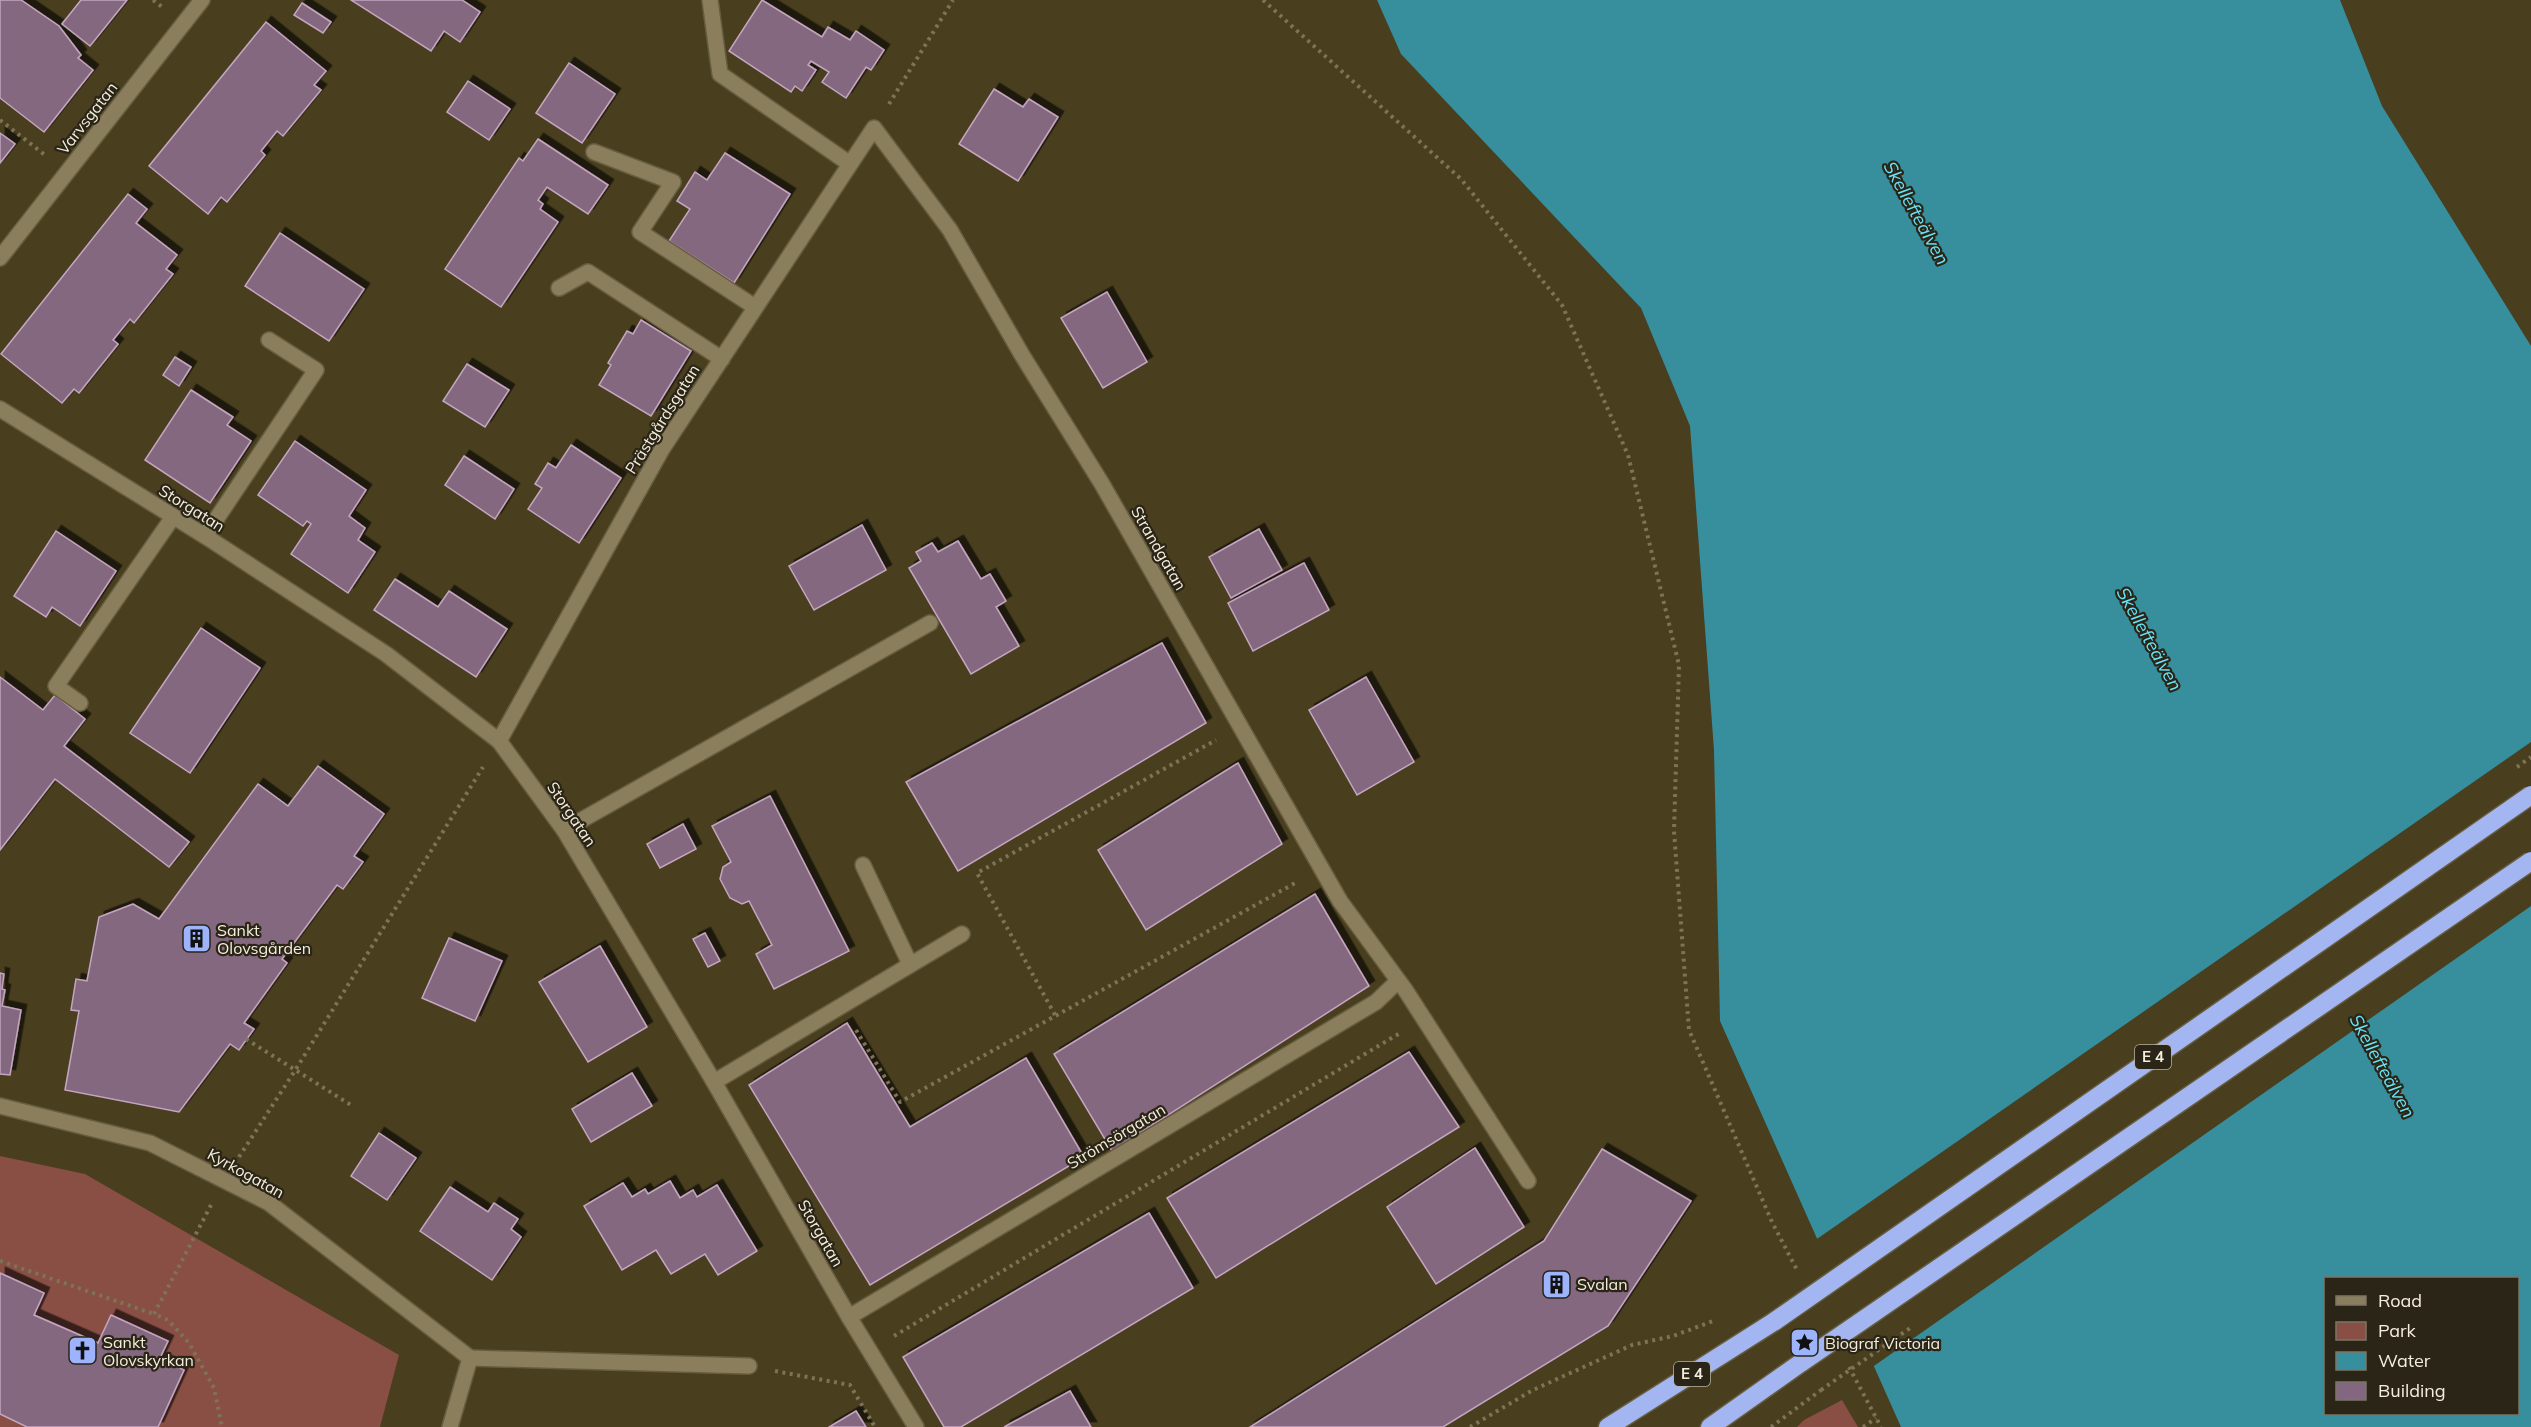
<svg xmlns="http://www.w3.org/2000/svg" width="2531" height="1427" viewBox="0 0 2531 1427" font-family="Mulish,sans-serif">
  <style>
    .green { fill: #894e44 }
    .water { fill: #378e9c; fill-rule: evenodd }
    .pier { fill: #493e1e }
    .building { fill: #836780; stroke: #c5a6c1; stroke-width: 1.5; filter: url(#shadow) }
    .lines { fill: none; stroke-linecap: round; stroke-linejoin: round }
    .minor-casing { stroke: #665d40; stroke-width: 18 }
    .highway-casing { stroke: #665d40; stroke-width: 21 }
    .path { stroke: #7d7357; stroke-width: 4; stroke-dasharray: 3 4.5; stroke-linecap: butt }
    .minor { stroke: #8a7e5c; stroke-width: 15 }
    .highway { stroke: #a3b6f1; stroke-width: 18 }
    .highway-bridge-casing { stroke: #665d40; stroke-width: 21; stroke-linecap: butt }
    .path-bridge { stroke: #7d7357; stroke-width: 4; stroke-dasharray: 3 4.5; stroke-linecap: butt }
    .highway-bridge { stroke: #a3b6f1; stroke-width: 18 }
    .labels { text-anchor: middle; stroke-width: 4.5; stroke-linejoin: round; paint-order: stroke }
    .shield { fill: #2a2517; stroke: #b8b2a1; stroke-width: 1.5 }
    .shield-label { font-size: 15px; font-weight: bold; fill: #f5eedc }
    .street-label { font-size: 16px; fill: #f5eedc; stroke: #2a2517 }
    .poi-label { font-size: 16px; fill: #f5eedc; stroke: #2a2517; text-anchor: start }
    .water-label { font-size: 18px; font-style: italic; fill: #68e5fa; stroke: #2a2517 }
  </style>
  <defs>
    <filter id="shadow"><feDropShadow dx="5.5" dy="-5.5" stdDeviation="0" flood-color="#0009"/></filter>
  </defs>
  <rect width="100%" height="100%" fill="#493e1e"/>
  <g class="green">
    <path d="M0,1156L85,1174L399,1355L380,1427H0Z"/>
    <path d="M1842,1400L1858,1427H1797L1804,1420Z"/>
  </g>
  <path class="water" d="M1377,0H2340L2382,106L2531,346V1427H1901L1720,1021L1714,750L1690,426L1641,308L1401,54ZM2326,1278H2518V1414H2326Z"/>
  <path class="pier" d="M2531,742V906L1871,1368L1814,1241Z"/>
  <g class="building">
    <path d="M0,0H21L59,26L81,55L78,58L93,70L44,132L0,98Z"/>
    <path d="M81,0H127L90,46L62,24Z"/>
    <path d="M351,0H462L480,12L460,42L444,31L431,51Z"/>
    <path d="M762,0L822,37L828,27L850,40L856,31L884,50L871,70L866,67L846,98L822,82L829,72L811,61L808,65L816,70L802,91L795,86L791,92L729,51Z"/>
    <path d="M302,3L331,22L323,33L294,15Z"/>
    <path d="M266,22L326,71L314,85L321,90L283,136L277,131L261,151L265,155L227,202L221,197L208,214L149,166Z"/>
    <path d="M569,63L615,94L582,143L536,113Z"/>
    <path d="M468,81L510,109L489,140L447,112Z"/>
    <path d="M994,89L1023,107L1029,99L1058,117L1018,181L959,144Z"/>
    <path d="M0,133L15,144L0,163Z"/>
    <path d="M538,139L608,185L588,214L547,187L538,200L543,204L540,209L558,222L501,307L445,269L519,158L523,161Z"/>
    <path d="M725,153L790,194L734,283L669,241L690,209L677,201L695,172L707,180Z"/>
    <path d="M128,194L147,209L136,223L177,255L166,269L173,274L134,323L130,319L113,340L118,344L79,393L74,389L62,403L1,354Z"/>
    <path d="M280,233L364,289L329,341L245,286Z"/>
    <path d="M1107,292L1147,362L1103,388L1061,318Z"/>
    <path d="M641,320L691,351L651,416L599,385L611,365L608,363L627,331L633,334Z"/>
    <path d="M175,357L191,367L179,386L163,375Z"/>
    <path d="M467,364L509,390L485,427L443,401Z"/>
    <path d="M191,390L233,417L227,425L251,441L210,503L145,460Z"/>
    <path d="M295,441L366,490L349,516L365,528L358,540L375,552L348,593L291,554L311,524L307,521L303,526L258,495Z"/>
    <path d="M571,445L621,478L579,543L528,509L542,488L535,484L548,463L556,468Z"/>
    <path d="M464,456L514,489L495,519L445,485Z"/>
    <path d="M862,525L886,570L814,610L789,566Z"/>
    <path d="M1259,529L1282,570L1231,598L1209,557Z"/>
    <path d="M56,531L116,571L80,626L52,607L46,617L14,596Z"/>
    <path d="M958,541L981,579L990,574L1006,601L996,607L1019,646L971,674L909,568L921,561L916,552L932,543L938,552Z"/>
    <path d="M1304,563L1329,610L1253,651L1228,603Z"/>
    <path d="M395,579L438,607L449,591L507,629L476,677L374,610Z"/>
    <path d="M201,628L260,668L190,773L130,733Z"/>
    <path d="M1162,643L1206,723L958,871L906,782Z"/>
    <path d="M0,677L43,710L55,695L85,719L64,746L189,842L169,867L55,779L0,850Z"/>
    <path d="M1366,677L1414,762L1357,795L1309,710Z"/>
    <path d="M1238,763L1282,844L1146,930L1098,850Z"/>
    <path d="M318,766L384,814L354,856L363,862L343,889L337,885L282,959L287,963L244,1023L254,1029L239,1050L230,1044L179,1112L65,1090L79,1011L71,1010L76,979L87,981L99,917L133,904L159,919L258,784L288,806Z"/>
    <path d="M770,796L849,951L774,989L756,954L772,945L749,901L742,904L730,898L720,879L723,867L731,862L712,826Z"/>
    <path d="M683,824L696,849L660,868L647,844Z"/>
    <path d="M1315,894L1369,986L1112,1151L1054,1054Z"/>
    <path d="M705,933L720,961L708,967L693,939Z"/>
    <path d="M449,938L502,961L475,1021L422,998Z"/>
    <path d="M600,946L647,1027L588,1062L539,982Z"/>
    <path d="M0,973L4,974L2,989L5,990L2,1006L21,1010L10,1075L0,1074Z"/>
    <path d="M847,1023L910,1127L1026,1058L1084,1157L870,1285L749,1085Z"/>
    <path d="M1409,1052L1459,1127L1216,1278L1167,1198Z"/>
    <path d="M632,1073L652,1106L591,1142L572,1109Z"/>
    <path d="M379,1133L416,1158L387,1200L351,1176Z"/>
    <path d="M1475,1148L1524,1227L1436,1284L1387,1207Z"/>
    <path d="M1602,1149L1691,1201L1608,1326L1443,1427H1250L1544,1241Z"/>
    <path d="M670,1181L680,1198L693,1190L697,1197L717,1185L757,1251L718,1275L705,1254L671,1274L656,1250L622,1270L584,1206L623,1183L632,1197L645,1189L648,1194Z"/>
    <path d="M450,1187L488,1212L494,1203L518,1219L511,1229L521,1237L492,1280L420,1231Z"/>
    <path d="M1149,1213L1193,1288L961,1427H944L903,1357Z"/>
    <path d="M0,1273L44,1293L34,1315L98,1343L111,1315L168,1341L160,1358L184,1370L158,1427H27L0,1414Z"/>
    <path d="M1070,1391L1091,1427H1004Z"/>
    <path d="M856,1411L866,1427H829Z"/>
  </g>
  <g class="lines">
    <defs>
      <g id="minor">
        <path d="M710,0L720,74L850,164"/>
        <path d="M594,152L673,182L640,232L755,307"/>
        <path d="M0,258L202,0"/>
        <path d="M559,288L588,272L722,359"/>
        <path d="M0,409L205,536L386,654L499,741L564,830L714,1082L849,1317L916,1427"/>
        <path d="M205,536L316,370L269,340"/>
        <path d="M80,703L56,686L173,517"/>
        <path d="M499,741L662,449L874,128L950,230L1022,355L1102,484L1340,901L1406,991L1528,1181"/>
        <path d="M564,830L930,623"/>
        <path d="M863,865L910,964"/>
        <path d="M714,1082L962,934"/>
        <path d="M0,1106L150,1143L269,1203L470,1358"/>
        <path d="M849,1317L1376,1002L1398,981"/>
        <path d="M470,1358L749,1366"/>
        <path d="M450,1427L470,1358"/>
      </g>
      <g id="highway">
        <path d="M1608,1427L1775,1321"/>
        <path d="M1710,1427L1802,1362"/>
      </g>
    </defs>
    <use href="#minor" class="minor-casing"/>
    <use href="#highway" class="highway-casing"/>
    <g class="path">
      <path d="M153,0L162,7"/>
      <path d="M1263,0L1461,179L1562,305L1628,455L1679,665L1674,831L1689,1030L1772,1222L1797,1270"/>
      <path d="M889,104L953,0"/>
      <path d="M0,120L45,155"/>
      <path d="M1055,1015L977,873L1216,740"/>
      <path d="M856,1030L900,1102L1297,882"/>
      <path d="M246,1039L351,1105"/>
      <path d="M239,1157L296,1069L483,767"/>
      <path d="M211,1205L154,1314L168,1320L189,1343L214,1388L222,1427"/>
      <path d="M0,1261L154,1314"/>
      <path d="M894,1336L1400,1033"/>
      <path d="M1849,1367L1881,1427"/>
      <path d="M775,1371L850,1385L875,1427"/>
      <path d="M1470,1427L1533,1390L1632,1345L1673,1336L1716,1320"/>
      <path d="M1771,1427L1821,1390"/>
      <path d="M1863,1427L1876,1418"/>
    </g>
    <use href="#minor" class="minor"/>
    <use href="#highway" class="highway"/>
    <defs>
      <g id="highway-bridge">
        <path d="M1775,1321L2531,795"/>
        <path d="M1802,1362L2531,861"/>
      </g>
    </defs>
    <use href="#highway-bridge" class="highway-bridge-casing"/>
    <g class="path-bridge">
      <path d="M2517,767L2531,757"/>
      <path d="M1821,1390L1913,1326"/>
    </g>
    <use href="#highway-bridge" class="highway-bridge"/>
  </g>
  <defs>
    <symbol id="building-square" viewBox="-11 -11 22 22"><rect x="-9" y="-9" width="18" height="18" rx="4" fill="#9db4fd" stroke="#2a2517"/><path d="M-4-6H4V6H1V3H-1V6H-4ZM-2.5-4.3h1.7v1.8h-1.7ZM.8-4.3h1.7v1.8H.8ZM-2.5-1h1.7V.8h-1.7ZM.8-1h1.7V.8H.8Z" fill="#111"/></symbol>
    <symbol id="sight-square" viewBox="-11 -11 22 22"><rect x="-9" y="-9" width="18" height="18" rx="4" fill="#9db4fd" stroke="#2a2517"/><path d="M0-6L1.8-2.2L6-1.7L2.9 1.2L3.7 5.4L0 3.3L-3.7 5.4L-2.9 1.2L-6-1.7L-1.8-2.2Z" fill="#111"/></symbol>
    <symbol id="church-square" viewBox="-11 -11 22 22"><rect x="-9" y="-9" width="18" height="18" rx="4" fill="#9db4fd" stroke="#2a2517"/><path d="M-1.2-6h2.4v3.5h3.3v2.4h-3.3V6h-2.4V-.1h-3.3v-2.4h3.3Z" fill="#111"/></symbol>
  </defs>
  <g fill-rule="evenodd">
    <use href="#building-square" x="180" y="922" width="33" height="33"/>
    <use href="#building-square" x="1540" y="1268" width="33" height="33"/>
    <use href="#sight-square" x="1788" y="1326" width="33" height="33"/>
    <use href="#church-square" x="66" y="1334" width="33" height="33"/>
  </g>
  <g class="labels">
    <g class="shield">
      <rect x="2135" y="1045" width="36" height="24" rx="4.5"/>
      <rect x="1674" y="1362" width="36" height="24" rx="4.5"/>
    </g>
    <g class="shield-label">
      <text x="2153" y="1062">E 4</text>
      <text x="1692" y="1379">E 4</text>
    </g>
    <g class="street-label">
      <text transform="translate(87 118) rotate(-52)" y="6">Varvsgatan</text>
      <text transform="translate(662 419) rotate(-58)" y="6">Prästgårdsgatan</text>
      <text transform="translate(192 508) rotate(32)" y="6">Storgatan</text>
      <text transform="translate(1159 548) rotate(60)" y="6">Strandgatan</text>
      <text transform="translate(572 814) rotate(56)" y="6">Storgatan</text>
      <text transform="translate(1116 1136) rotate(-31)" y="6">Strömsörgatan</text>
      <text transform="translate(246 1173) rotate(29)" y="6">Kyrkogatan</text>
      <text transform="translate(821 1233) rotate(60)" y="6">Storgatan</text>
    </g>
    <g class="poi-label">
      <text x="217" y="936">Sankt<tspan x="217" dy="18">Olovsgården</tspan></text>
      <text x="1577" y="1290">Svalan</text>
      <text x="103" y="1348">Sankt<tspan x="103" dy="18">Olovskyrkan</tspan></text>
      <text x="1825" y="1349">Biograf Victoria</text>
    </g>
    <g class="water-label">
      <text transform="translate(1916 213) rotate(61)" y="6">Skellefteälven</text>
      <text transform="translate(2149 639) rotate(61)" y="6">Skellefteälven</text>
      <text transform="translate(2382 1066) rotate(61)" y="6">Skellefteälven</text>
    </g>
  </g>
  <rect x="2324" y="1277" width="195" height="138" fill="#2a2517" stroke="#7b7566" stroke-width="1.5"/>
  <rect x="2336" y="1296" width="30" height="9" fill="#8a7e5c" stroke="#7b7566" stroke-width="1.5"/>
  <text x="2378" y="1307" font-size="18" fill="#f5eedc">Road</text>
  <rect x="2336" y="1322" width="30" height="18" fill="#894e44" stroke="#7b7566" stroke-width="1.5"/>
  <text x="2378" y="1337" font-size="18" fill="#f5eedc">Park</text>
  <rect x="2336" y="1352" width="30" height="18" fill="#378e9c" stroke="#7b7566" stroke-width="1.5"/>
  <text x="2378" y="1367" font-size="18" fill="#f5eedc">Water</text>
  <rect x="2336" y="1382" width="30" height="18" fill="#836780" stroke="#7b7566" stroke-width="1.5"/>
  <text x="2378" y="1397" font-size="18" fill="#f5eedc">Building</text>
</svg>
